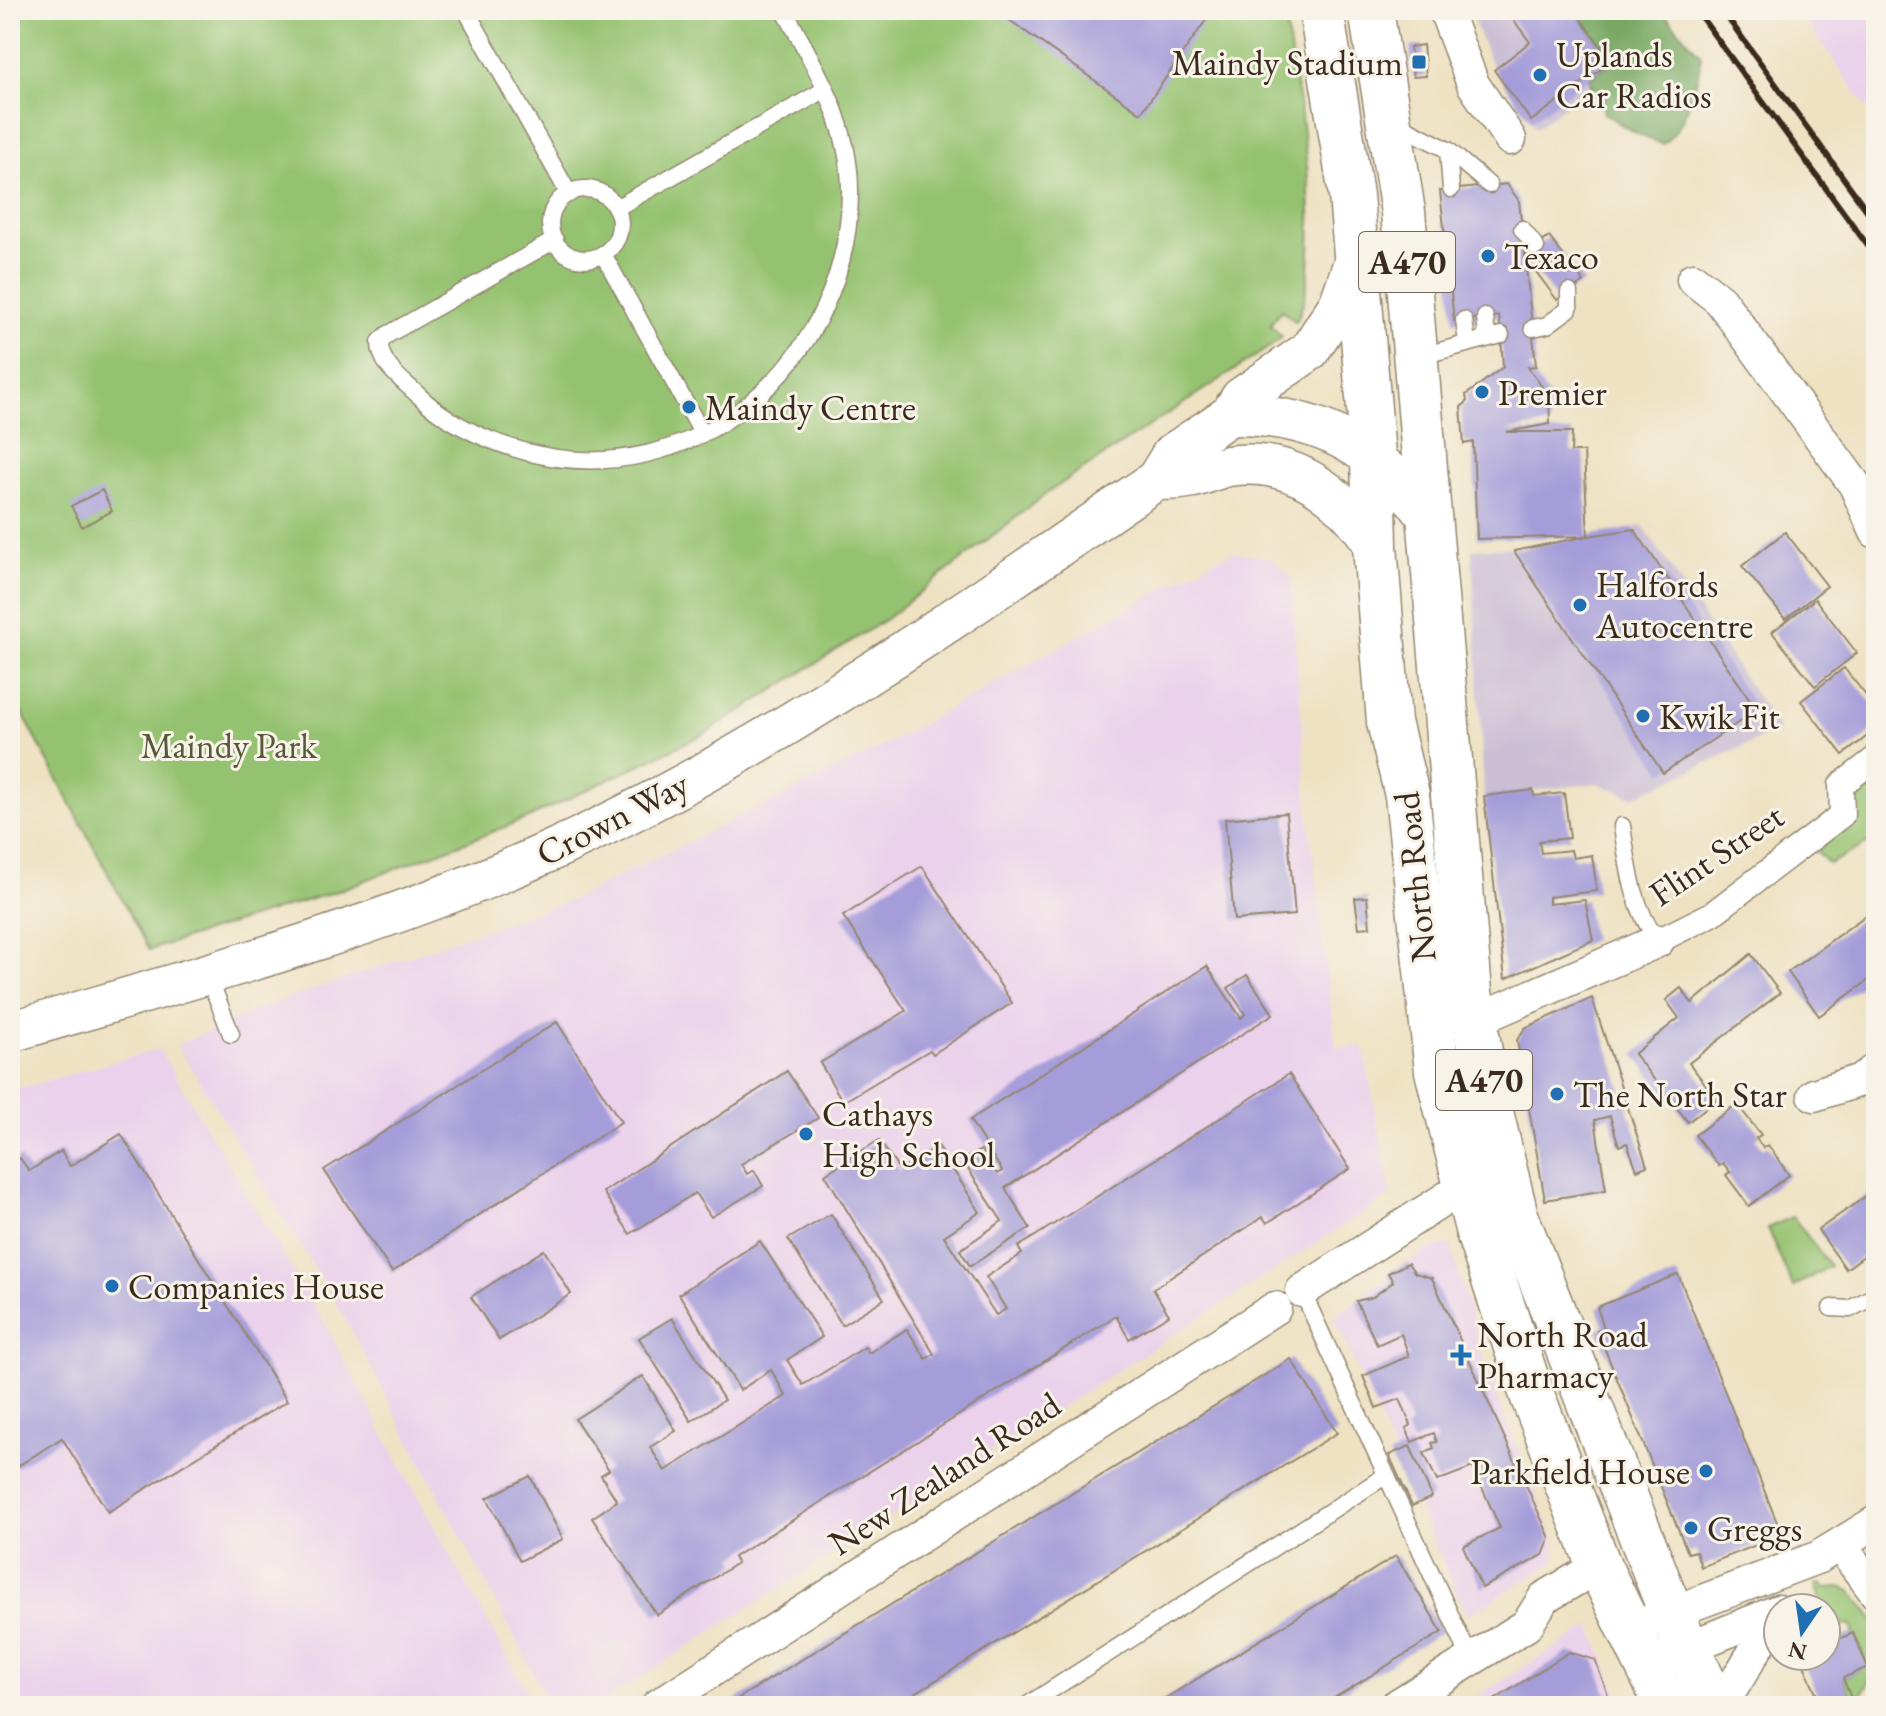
<svg xmlns="http://www.w3.org/2000/svg" width="1886" height="1716" viewBox="0 0 1886 1716" font-family="'EB Garamond',serif">
  <style>
    .built { fill: #ebd1eb }
    .industrial { fill: #cbbfd5 }
    .green { fill: #95c270; stroke: #687647; stroke-width: 2 }
    .forest { fill: #78a862; stroke: #5a6940; stroke-width: 2 }
    .building { fill: #a59dd9 }
    .lines { fill: none; stroke-linecap: round; stroke-linejoin: round }
    .service-casing { stroke: #948670; stroke-width: 19 }
    .pedestrian-casing { stroke: #948670; stroke-width: 27 }
    .minor-casing { stroke: #948670; stroke-width: 35 }
    .tertiary-casing { stroke: #948670; stroke-width: 43 }
    .primary-casing { stroke: #948670; stroke-width: 47 }
    .service { stroke: #fff; stroke-width: 16 }
    .pedestrian { stroke: #fff; stroke-width: 24 }
    .minor { stroke: #fff; stroke-width: 32 }
    .tertiary { stroke: #fff; stroke-width: 40 }
    .primary { stroke: #fff; stroke-width: 44 }
    .rail { stroke: #3b2a1e; stroke-width: 6 }
    .poi-dot { fill: #1f6fb2; stroke: #f7f3e8; stroke-width: 3 }
    .labels { text-anchor: middle; stroke-width: 6; stroke-linejoin: round; paint-order: stroke }
    .shield { fill: #f7f3e8; stroke: #73665b; stroke-width: 2 }
    .shield-label { font-size: 34px; font-weight: bold; fill: #3b2a1e }
    .poi-label { font-size: 36px; fill: #3b2a1e; stroke: #f7f3e8; text-anchor: start }
    .park-label { font-size: 36px; fill: #565837; stroke: #f7f3e8 }
    .street-label { font-size: 36px; fill: #3b2a1e; stroke: #f7f3e8 }
  </style>
  <rect width="100%" height="100%" fill="#f7f3e8"/>
  <filter id="ink" filterUnits="userSpaceOnUse"><feTurbulence type="fractalNoise" baseFrequency=".0125" numOctaves="2"/><feDisplacementMap in="SourceGraphic" scale="16" xChannelSelector="R" yChannelSelector="G"/><feConvolveMatrix kernelMatrix="1 2 1 2 8 2 1 2 1" color-interpolation-filters="sRGB"/></filter>
  <filter id="wash" filterUnits="userSpaceOnUse"><feTurbulence type="fractalNoise" baseFrequency=".006" numOctaves="4" result="noise"/><feDisplacementMap in="SourceGraphic" scale="32" xChannelSelector="R" yChannelSelector="G"/><feGaussianBlur stdDeviation="1.8" result="paint"/><feColorMatrix in="noise" values="0 0 0 0 0 0 0 0 0 0 0 0 0 0 0 0 0 1.4 0 .05"/><feComposite in="paint" operator="in"/></filter>
  <g filter="url(#wash)">
    <rect width="100%" height="100%" fill="#eee2c3"/>
    <g class="built">
      <path d="M1798,10H1876V120Z"/>
      <path d="M1237,552L1272,559L1291,577L1308,810L1336,1048L1363,1046L1391,1195L596,1706H551L341,1311L177,1045L264,1007L571,900L879,748L1220,557Z"/>
      <path d="M159,1049L325,1324L414,1491L535,1706H10V1091Z"/>
      <path d="M1450,1244L1489,1378L1555,1541L1556,1555L1551,1564L1467,1616L1334,1317L1427,1250Z"/>
      <path d="M1591,1626L1623,1706H1461Z"/>
    </g>
    <g class="industrial">
      <path d="M1469,10H1592L1627,58L1536,128L1494,70Z"/>
      <path d="M1643,526L1779,730L1633,797L1597,783L1484,796L1472,549L1520,547Z"/>
    </g>
    <g class="green">
      <path d="M10,10H1283C1297,84 1329,256 1296,322L1281,310L1270,325L1282,337L1271,346L1047,493L886,619L706,733L528,818L337,891L149,950L10,690Z"/>
      <path d="M1876,768V839L1829,864L1817,851L1854,817L1861,787Z"/>
      <path d="M1793,1217L1830,1266L1793,1287L1767,1228Z"/>
      <path d="M1822,1583L1824,1588L1840,1587L1851,1591L1876,1623V1671L1854,1706L1843,1678L1867,1666L1851,1626L1829,1622L1816,1585Z"/>
    </g>
    <path class="forest" d="M1574,10H1661L1701,55C1699,81 1685,128 1663,144C1640,137 1624,127 1604,113L1602,99L1592,92L1590,78L1612,61Z"/>
    <g id="blocks">
      <g class="building">
        <path d="M995,10H1213L1141,113Z"/>
        <path d="M1506,10H1574L1612,61L1531,121L1494,70L1530,42Z"/>
        <path d="M1423,45L1426,76L1413,77L1410,47Z"/>
        <path d="M1507,184L1519,201L1525,255L1549,237L1584,282L1557,300L1525,257L1536,366L1528,367L1549,397L1550,424L1506,432H1572L1571,452H1584L1588,536L1634,529L1757,710L1663,773L1514,551L1588,536L1477,539L1473,442L1464,444L1461,407L1467,402L1466,395L1503,367L1501,335L1499,316L1454,321L1440,191Z"/>
        <path d="M102,490L112,511L82,527L71,506Z"/>
        <path d="M1785,532L1827,586L1785,619L1742,566Z"/>
        <path d="M1815,599L1857,653L1815,686L1772,632Z"/>
        <path d="M1844,668L1876,708V729L1843,755L1801,701Z"/>
        <path d="M1533,790L1534,796L1564,793L1570,838L1539,841L1541,853L1571,850L1573,858L1592,855L1597,891L1549,897V904L1585,900L1593,940L1505,979L1484,796Z"/>
        <path d="M1286,813L1295,915L1234,920L1225,819Z"/>
        <path d="M922,866L1012,1003L933,1054L930,1050L843,1102L820,1063L906,1011L843,916Z"/>
        <path d="M1367,897L1370,927L1359,928L1355,898Z"/>
        <path d="M1876,908V975L1819,1016L1788,972Z"/>
        <path d="M1751,954L1780,993L1689,1063L1717,1099L1688,1122L1634,1054L1679,1018L1666,1000L1681,988L1692,1003Z"/>
        <path d="M1207,966L1241,1018L1245,1014L1228,988L1247,975L1273,1014L1005,1188L1030,1228L970,1266L960,1250L1002,1221L962,1160L981,1150L997,1174L1002,1171L970,1120Z"/>
        <path d="M1592,998L1647,1166L1637,1170L1627,1143L1619,1146L1610,1116L1595,1120L1606,1190L1545,1200L1517,1040L1525,1028Z"/>
        <path d="M557,1022L621,1122L392,1272L324,1170Z"/>
        <path d="M787,1071L818,1118L741,1164L747,1174L754,1170L763,1186L711,1217L695,1193L630,1234L603,1192Z"/>
        <path d="M1289,1074L1350,1169L1267,1223L1263,1217L1153,1289L1169,1315L1129,1339L1116,1316L734,1557L737,1563L657,1615L592,1518L617,1501L601,1475L609,1470L575,1419L643,1376L676,1431L650,1447L665,1471L786,1396L771,1370L740,1390L679,1294L760,1241L822,1337L787,1360L803,1385L865,1347L869,1353L907,1329L926,1359L934,1354L825,1174L879,1140L900,1171L938,1146L980,1212L944,1236L996,1315L1006,1309L986,1277L1022,1254L1018,1247Z"/>
        <path d="M1737,1104L1761,1135L1756,1138L1763,1148L1768,1145L1789,1175L1749,1206L1726,1175L1730,1172L1723,1163L1719,1166L1695,1135Z"/>
        <path d="M121,1134L287,1401L108,1512L62,1438L10,1471V1164L20,1158L29,1171L61,1151L70,1166Z"/>
        <path d="M1876,1189V1247L1846,1269L1818,1230Z"/>
        <path d="M831,1214L884,1299L842,1325L788,1239Z"/>
        <path d="M544,1250L571,1294L499,1340L471,1297Z"/>
        <path d="M1408,1263L1415,1273L1432,1278L1550,1538L1543,1555L1482,1588L1463,1546L1500,1528L1473,1467L1437,1481L1424,1453L1434,1448L1432,1443L1437,1442L1434,1433L1412,1442L1406,1428L1411,1425L1400,1399L1376,1408L1363,1376L1409,1356L1401,1334L1377,1345L1356,1301L1373,1297L1393,1282L1388,1273Z"/>
        <path d="M1678,1274L1782,1535L1701,1567L1696,1551L1688,1553L1597,1330L1604,1328L1597,1307Z"/>
        <path d="M672,1318L724,1400L691,1421L639,1338Z"/>
        <path d="M1291,1359L1337,1433L894,1706H726Z"/>
        <path d="M1410,1446L1432,1497L1412,1506L1389,1455Z"/>
        <path d="M530,1476L563,1539L520,1561L487,1498Z"/>
        <path d="M1396,1556L1442,1632L1321,1706H1153Z"/>
        <path d="M1853,1633L1868,1667L1843,1678L1854,1706H1822L1800,1656H1826V1644Z"/>
        <path d="M1569,1652L1595,1660L1612,1706H1485Z"/>
      </g>
    </g>
  </g>
  <g filter="url(#ink)">
    <use href="#blocks" fill-opacity="0" stroke="#948670" stroke-width="2"/>
    <g class="lines">
      <defs>
        <g id="service">
          <path d="M466,10L569,194"/>
          <path d="M1396,123L1448,150L1489,185"/>
          <path d="M1448,150L1451,189"/>
          <circle cx="585" cy="224" r="35"/>
          <path d="M616,208L826,89"/>
          <path d="M1522,229L1536,247"/>
          <path d="M555,240L387,335L380,342C379,364 402,380 417,394C446,422 484,440 523,451C693,498 851,361 850,190C850,123 815,66 784,10"/>
          <path d="M603,254L702,433"/>
          <path d="M1485,317L1487,338"/>
          <path d="M1464,320L1467,343"/>
          <path d="M1533,328L1547,325L1569,309V292"/>
          <path d="M1417,357L1501,335"/>
          <path d="M1622,826C1628,866 1633,909 1658,941"/>
          <path d="M208,975L231,1034"/>
          <path d="M1302,1291L1470,1658"/>
          <path d="M1831,1308L1850,1309L1876,1295"/>
          <path d="M1026,1706L1385,1476"/>
        </g>
        <path id="pedestrian" d="M1658,941L1712,914L1842,815L1841,785L1876,758"/>
        <g id="minor">
          <path d="M1445,10L1473,84L1510,139"/>
          <path d="M1693,279L1720,300L1855,485L1876,532"/>
          <path d="M1474,1021L1658,941"/>
          <path d="M1814,1095L1861,1080L1876,1069"/>
          <path d="M1302,1291L1465,1186"/>
          <path d="M1840,1545L1876,1593"/>
          <path d="M1652,1620L1819,1557L1876,1522"/>
          <path d="M1670,1655L1778,1611"/>
          <path d="M657,1706L1275,1308"/>
          <path d="M1396,1706L1527,1625L1544,1598L1599,1566"/>
          <path d="M1721,1706L1778,1613"/>
        </g>
        <g id="tertiary">
          <path d="M1230,415C1317,414 1377,446 1428,517"/>
          <path d="M1156,480C1168,480 1181,480 1193,477C1205,475 1216,468 1228,466C1293,456 1343,495 1375,546"/>
          <path d="M10,1032C187,980 366,932 535,858C757,760 957,616 1156,480L1172,454L1230,415L1241,398L1309,351L1340,303L1356,256"/>
        </g>
        <g id="primary">
          <path d="M1321,10L1351,195L1373,456L1375,546L1389,722L1407,795L1437,1071L1477,1229L1532,1395L1599,1566L1667,1706"/>
          <path d="M1371,10L1403,212L1470,992L1488,1100L1516,1216L1671,1613L1715,1706"/>
        </g>
      </defs>
      <use href="#service" class="service-casing"/>
      <use href="#pedestrian" class="pedestrian-casing"/>
      <use href="#minor" class="minor-casing"/>
      <use href="#tertiary" class="tertiary-casing"/>
      <use href="#primary" class="primary-casing"/>
      <use href="#service" class="service"/>
      <use href="#pedestrian" class="pedestrian"/>
      <use href="#minor" class="minor"/>
      <use href="#tertiary" class="tertiary"/>
      <use href="#primary" class="primary"/>
      <g class="rail">
        <path d="M1696,10L1876,257"/>
        <path d="M1722,10L1876,223"/>
      </g>
    </g>
  </g>
  <g class="poi-dot">
    <rect x="1411" y="54" width="16" height="16" rx="4"/>
    <circle cx="1540" cy="75" r="8"/>
    <circle cx="1488" cy="256" r="8"/>
    <circle cx="1482" cy="392" r="8"/>
    <circle cx="689" cy="407" r="8"/>
    <circle cx="1580" cy="605" r="8"/>
    <circle cx="1643" cy="716" r="8"/>
    <circle cx="1557" cy="1094" r="8"/>
    <circle cx="806" cy="1134" r="8"/>
    <circle cx="112" cy="1286" r="8"/>
    <path d="M1457 1343h8v8h8v8h-8v8h-8v-8h-8v-8h8z"/>
    <circle cx="1706" cy="1471" r="8"/>
    <circle cx="1691" cy="1528" r="8"/>
  </g>
  <g class="labels">
    <g class="shield">
      <rect x="1359" y="232" width="96" height="60" rx="6"/>
      <rect x="1436" y="1050" width="96" height="60" rx="6"/>
    </g>
    <g class="shield-label">
      <text x="1407" y="274">A470</text>
      <text x="1484" y="1092">A470</text>
    </g>
    <g class="poi-label">
      <text x="1556" y="67">Uplands<tspan x="1556" dy="41">Car Radios</tspan></text>
      <text x="1403" y="75" text-anchor="end">Maindy Stadium</text>
      <text x="1504" y="269">Texaco</text>
      <text x="1498" y="405">Premier</text>
      <text x="705" y="420">Maindy Centre</text>
      <text x="1596" y="597">Halfords<tspan x="1596" dy="41">Autocentre</tspan></text>
      <text x="1659" y="729">Kwik Fit</text>
      <text x="1573" y="1107">The North Star</text>
      <text x="822" y="1126">Cathays<tspan x="822" dy="41">High School</tspan></text>
      <text x="128" y="1299">Companies House</text>
      <text x="1477" y="1347">North Road<tspan x="1477" dy="41">Pharmacy</tspan></text>
      <text x="1690" y="1484" text-anchor="end">Parkfield House</text>
      <text x="1707" y="1541">Greggs</text>
    </g>
    <g class="park-label">
      <text x="229" y="758">Maindy Park</text>
    </g>
    <g class="street-label">
      <text transform="translate(612 818) rotate(-27)" y="13">Crown Way</text>
      <text transform="translate(1716 854) rotate(-34)" y="13">Flint Street</text>
      <text transform="translate(1414 877) rotate(-96)" y="13">North Road</text>
      <text transform="translate(944 1473) rotate(-33)" y="13">New Zealand Road</text>
    </g>
  </g>
  <rect width="1886" height="1716" fill="none" stroke="#f7f3e8" stroke-width="40"/>
  <g transform="translate(1802 1632) rotate(193)"><circle r="38" fill="#f7f3e8" stroke="#aca397" stroke-width="2"/>
  <path d="M0-6L14 30L0 20L-14 30Z" fill="#1f6fb2"/>
  <text y="-12" font-size="22" font-weight="bold" text-anchor="middle" fill="#3b2a1e">N</text>
  </g>
</svg>
